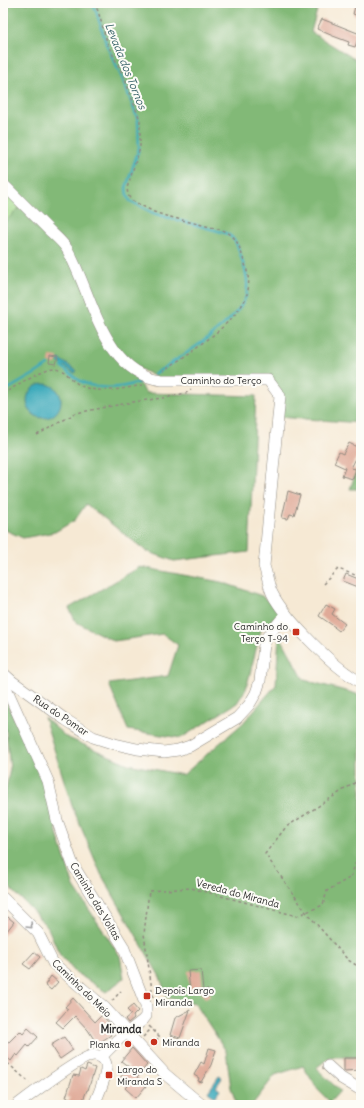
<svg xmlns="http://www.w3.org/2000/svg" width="364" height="1108" viewBox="0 0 364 1108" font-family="Delius,sans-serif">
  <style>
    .green { fill: #a3d98b; stroke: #67825b }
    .forest { fill: #82b977; stroke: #567251 }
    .water { fill: #3daabb; stroke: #346a73 }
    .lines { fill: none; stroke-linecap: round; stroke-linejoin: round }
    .stream { stroke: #3daabb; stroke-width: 2.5 }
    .building { fill: #e0aa98 }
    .minor-casing { stroke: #908a80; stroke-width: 12 }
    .path { stroke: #908a80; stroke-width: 1.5; stroke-dasharray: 3 3; stroke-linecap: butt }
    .minor { stroke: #fff; stroke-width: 11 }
    .oneway { stroke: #a0a0a0 }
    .poi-dot { fill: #c8321e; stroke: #fdfcf7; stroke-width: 1.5 }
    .labels { text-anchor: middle; stroke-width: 4; stroke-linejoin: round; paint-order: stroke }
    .street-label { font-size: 10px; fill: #2b2b2b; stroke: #fdfcf7 }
    .poi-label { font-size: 10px; fill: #2b2b2b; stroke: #fdfcf7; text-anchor: start }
    .water-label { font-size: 11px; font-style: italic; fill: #325e65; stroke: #fdfcf7 }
    .neighbourhood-label { font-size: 11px; font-weight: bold; fill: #2b2b2b; stroke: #fdfcf7 }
  </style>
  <rect width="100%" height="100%" fill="#fdfcf7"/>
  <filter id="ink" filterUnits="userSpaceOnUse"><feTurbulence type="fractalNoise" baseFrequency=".025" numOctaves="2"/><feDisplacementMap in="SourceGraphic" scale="8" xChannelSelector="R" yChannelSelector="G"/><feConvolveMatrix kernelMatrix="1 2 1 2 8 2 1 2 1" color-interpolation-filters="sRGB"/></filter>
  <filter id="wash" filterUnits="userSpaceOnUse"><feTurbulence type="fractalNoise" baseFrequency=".012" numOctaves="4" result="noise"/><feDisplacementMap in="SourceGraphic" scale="16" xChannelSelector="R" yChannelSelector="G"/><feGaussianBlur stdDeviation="0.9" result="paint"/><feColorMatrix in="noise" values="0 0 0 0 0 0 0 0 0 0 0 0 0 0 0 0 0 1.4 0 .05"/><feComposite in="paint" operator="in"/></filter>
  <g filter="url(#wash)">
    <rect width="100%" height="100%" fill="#f6e9d4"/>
    <path class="green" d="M3,184L24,204L3,224Z"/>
    <g class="forest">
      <path d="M3,3H319L311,32L361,63V423L278,417L280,396L268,380H162L122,360L146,393L256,396L249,552L174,561L146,551L86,504L75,520L55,532L23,538L3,529V224L23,204L3,183Z"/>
      <path d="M361,458V489H350Z"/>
      <path d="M140,567L221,582L262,596L280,612L261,630L246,689L237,703L181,738L128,730L109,684L168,676L178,645L163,634L114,641L76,622L69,608Z"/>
      <path d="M279,634L304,680L361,695V813L360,816L361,817V1059L357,1057H330L316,1068L340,1091L330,1102L318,1090L303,1066L275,1075L252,1105H237L231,1088L226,1051L195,1003L167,998L160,977L101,874L72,806L44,717L66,737L128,764L183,775L243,723L276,685Z"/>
      <path d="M3,695L45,782L58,837L74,887L120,956L124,978L106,992L75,972L60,955L48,928L31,909L3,881V803L10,769L6,731L3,722Z"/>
    </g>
    <g class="water">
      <path d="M59,359L77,371L75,373L58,362Z"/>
      <circle cx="44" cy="401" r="17"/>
      <path d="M219,1076L222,1078L216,1087L220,1090L215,1097L208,1092Z"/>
    </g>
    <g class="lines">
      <g class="stream">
        <path d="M92,3L96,11L107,46L122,78L138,120L139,148L126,188L127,195L130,201L153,213L166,217L222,232C236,236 238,247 242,260C246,272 249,283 246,296C238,322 178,359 154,374"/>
        <path d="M59,361L64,364L62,367L74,376V377C94,392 121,389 143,381"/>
        <path d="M3,392L36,373L48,365"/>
      </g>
    </g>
    <g id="blocks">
      <g class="building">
        <path d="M356,3H361V17L353,14Z"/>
        <path d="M322,19L360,34L355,47L348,45L349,42L333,36L317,29Z"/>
        <path d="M50,356L58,357L56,364L49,363Z"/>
        <path d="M349,443L361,449L351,468L356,469L353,479L342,476L345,468L334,463L339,452L343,454Z"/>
        <path d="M288,491L300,495L294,515L290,514L288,519L282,518Z"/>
        <path d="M346,574L361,580V588L343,581Z"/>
        <path d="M326,604L335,609L332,614L345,624L339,631L334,627H335L319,616Z"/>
        <path d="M3,913L14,922L3,936Z"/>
        <path d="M34,952L40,957L30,969L23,964Z"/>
        <path d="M201,970L203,990L190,991L188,971Z"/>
        <path d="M51,976L58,982L51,990L45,985Z"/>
        <path d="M207,989L211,995L205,998L201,992Z"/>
        <path d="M73,998L95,1022L102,1015L109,1023L105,1026L111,1035L97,1044L88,1030L75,1016L63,1028L56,1022L68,1009L65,1007Z"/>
        <path d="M133,1005L138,1011L133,1016L134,1018L128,1023L125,1019L131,1014L127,1010Z"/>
        <path d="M190,1010L180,1038L170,1035L175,1018Z"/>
        <path d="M28,1028L38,1037L29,1047L27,1045L18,1056L16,1054L11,1061L3,1054V1046L7,1041L9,1042L20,1031L23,1034Z"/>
        <path d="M64,1037L73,1050L60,1059L51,1045Z"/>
        <path d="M132,1048L147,1065L137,1077L146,1086L136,1098L125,1088L127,1086L119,1079L129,1067L121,1061Z"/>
        <path d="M209,1048L216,1050L211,1065L201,1082L198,1081L199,1078L194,1075L201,1062L204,1064Z"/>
        <path d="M344,1058H361V1070L344,1071Z"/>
        <path d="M87,1065L95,1068L88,1090H87L81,1105H73L68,1103L70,1098L66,1097L73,1075L79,1076L81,1069L85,1071Z"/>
      </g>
    </g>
  </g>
  <g filter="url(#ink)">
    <use href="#blocks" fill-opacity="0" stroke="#908a80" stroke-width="1"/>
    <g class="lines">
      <defs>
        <g id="minor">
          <path d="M3,184C18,199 33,214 48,229C54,235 63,242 67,249C92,292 103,374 162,380H268L280,396L264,566C267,574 268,585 272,593C284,618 336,670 361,682"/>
          <path d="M3,673L13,682L66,720L93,737L115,744L137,749L164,752L178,750L190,746L237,718L249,705L256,693L260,681L264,644L266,638L286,614"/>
          <path d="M3,681L48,781L57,820L73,865L123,946L146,1006V1016L143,1020L118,1040L101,1057"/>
          <path d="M3,898L38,933L53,963L105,1008L165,1074L202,1105"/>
          <path d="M328,1066L341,1078L361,1090"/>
          <path d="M17,1105C29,1096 83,1055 94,1055C99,1055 105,1059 106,1064C108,1074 98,1095 94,1105"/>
        </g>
      </defs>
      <use href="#minor" class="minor-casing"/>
      <g class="path">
        <path d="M94,3L98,11L108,45L124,77L140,120V148L127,188L128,195L131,200L154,212L166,216L222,230C236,235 239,245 243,258C247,270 251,282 247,294C240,321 187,355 164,370"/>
        <path d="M3,394C16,386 42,368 55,368C64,369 71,379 78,384C96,395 123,389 142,385"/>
        <path d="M37,435L76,413L133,402L169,397L186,393L191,389"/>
        <path d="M323,584L338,569L361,577"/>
        <path d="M361,781L356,782L286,827L265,854L306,912L348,960L361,968"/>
        <path d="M153,997L144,934L149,891L191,888L297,916L323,905L327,891L351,877L361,846"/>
        <path d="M112,1001L121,991"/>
        <path d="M149,1026L160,1037L151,1044"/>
        <path d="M143,1037L152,1028"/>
        <path d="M3,1059L30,1083"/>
      </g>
      <use href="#minor" class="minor"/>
    </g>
    <defs><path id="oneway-chevron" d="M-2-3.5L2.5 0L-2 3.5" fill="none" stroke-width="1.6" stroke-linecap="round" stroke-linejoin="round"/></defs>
    <use class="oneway" href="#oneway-chevron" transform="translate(30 926) rotate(46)"/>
  </g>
  <g class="poi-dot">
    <rect x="292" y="628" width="8" height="8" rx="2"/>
    <rect x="143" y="992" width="8" height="8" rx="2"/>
    <circle cx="154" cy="1042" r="4"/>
    <circle cx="128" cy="1044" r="4"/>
    <rect x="105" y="1071" width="8" height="8" rx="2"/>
  </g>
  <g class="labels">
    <g class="street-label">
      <text x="221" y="384">Caminho do Terço</text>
      <text transform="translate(61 715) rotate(34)" y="4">Rua do Pomar</text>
      <text transform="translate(238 893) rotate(15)" y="4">Vereda do Miranda</text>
      <text transform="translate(96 901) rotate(59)" y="4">Caminho das Voltas</text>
      <text transform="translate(82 988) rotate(44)" y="4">Caminho do Meio</text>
    </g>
    <g class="poi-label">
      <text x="288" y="630" text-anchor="end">Caminho do<tspan x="288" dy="12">Terço T-94</tspan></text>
      <text x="155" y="994">Depois Largo<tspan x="155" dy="12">Miranda</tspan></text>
      <text x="162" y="1046">Miranda</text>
      <text x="120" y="1048" text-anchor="end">Planka</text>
      <text x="117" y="1073">Largo do<tspan x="117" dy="12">Miranda S</tspan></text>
    </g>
    <g class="water-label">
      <text transform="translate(126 66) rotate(68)" y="4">Levada dos Tornos</text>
    </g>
    <g class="neighbourhood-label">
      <text x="121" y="1033">Miranda</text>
    </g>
  </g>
  <rect width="364" height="1108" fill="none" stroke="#fdfcf7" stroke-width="16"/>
</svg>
